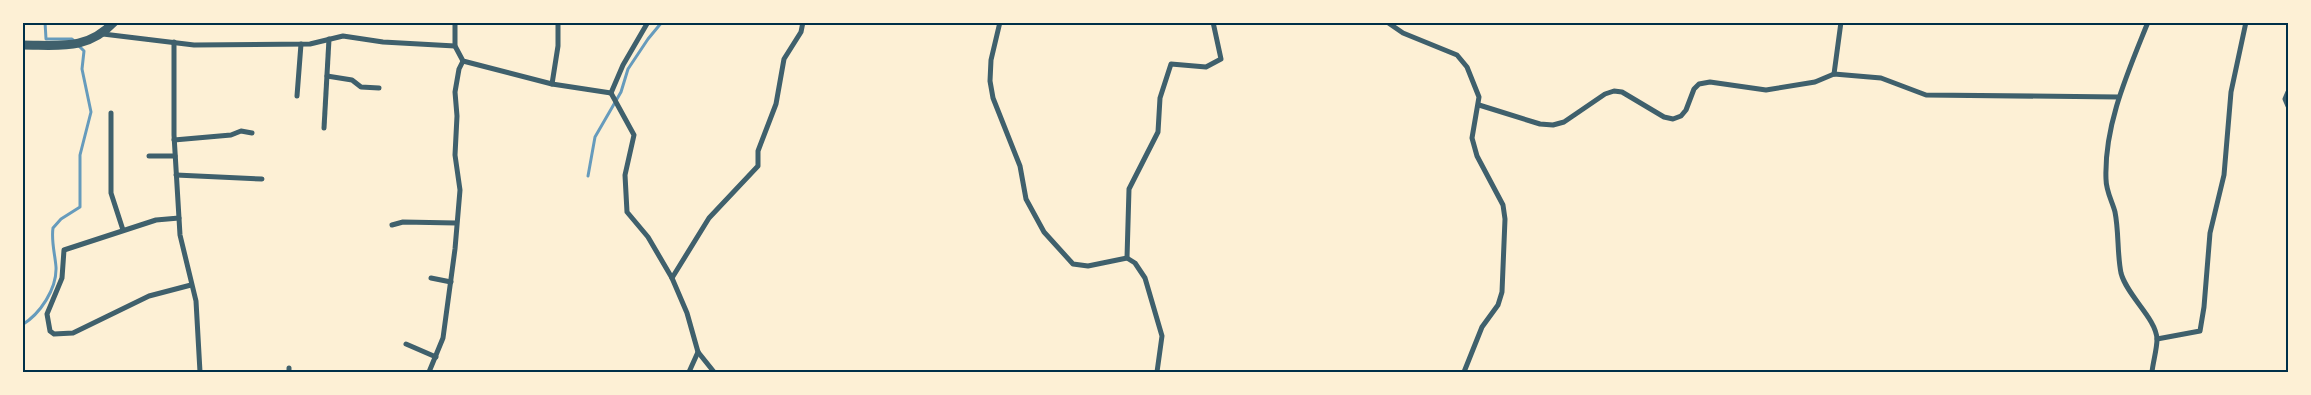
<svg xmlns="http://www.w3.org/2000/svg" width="2311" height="395" viewBox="0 0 2311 395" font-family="'Exo 2',sans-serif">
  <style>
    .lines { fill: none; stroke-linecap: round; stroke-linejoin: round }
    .stream { stroke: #669bbc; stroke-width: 3 }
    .minor { stroke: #3f606c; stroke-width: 5 }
    .tertiary { stroke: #3f606c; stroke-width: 9 }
    .neatline { fill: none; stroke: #003049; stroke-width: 2 }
  </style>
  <rect width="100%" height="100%" fill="#fdf0d5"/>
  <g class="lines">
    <g class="stream">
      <path d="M588,176L595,137L621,92L628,69L648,39L662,22"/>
      <path d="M22,325C40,314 57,289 56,267C55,254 51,241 53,228L61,219L80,207V155L91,112L82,69L84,51L72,39H46L45,22"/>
      <path d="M22,362L23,367"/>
    </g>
    <g class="minor">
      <path d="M455,22V46L463,61L552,84L611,93"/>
      <path d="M1000,22L991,60L990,81L993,98L1020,166L1026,199L1044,232L1073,264L1088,266L1127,258L1135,263L1145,278L1162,336L1157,372"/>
      <path d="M1387,22L1403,33L1457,55L1467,67L1479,97L1472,138L1477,156L1503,205L1505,219L1502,292L1498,305L1482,327L1464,372"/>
      <path d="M2148,22C2128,72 2104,125 2106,179C2106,191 2112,201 2115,212C2119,232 2117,253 2121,273C2127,296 2156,318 2157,339C2157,349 2153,362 2152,372"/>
      <path d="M103,34L194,45L310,44L343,36L383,42L455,46"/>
      <path d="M174,42V135L180,235L196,301L200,372"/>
      <path d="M1834,74L1841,22"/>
      <path d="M327,76L352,80L361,87L379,88"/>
      <path d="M552,84L558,46V22"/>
      <path d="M2288,92L2285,99L2288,106"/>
      <path d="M611,93L634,135L625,175L627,212L648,237L672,278L687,313L698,352L714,372"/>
      <path d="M611,93L623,65L648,22"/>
      <path d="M297,96L301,44"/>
      <path d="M1479,105L1540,124L1553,125L1564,122L1605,94L1614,91L1622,92L1664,117L1673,119L1681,116L1686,110L1694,89L1699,84L1710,82L1766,90L1815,82L1834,74L1881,78L1926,95L2118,97"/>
      <path d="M111,113V193L123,230"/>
      <path d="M324,128L329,39"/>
      <path d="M174,140L231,135L241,131L252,133"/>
      <path d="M149,156H175"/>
      <path d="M176,175L262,179"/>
      <path d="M179,218L156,220L64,250L62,278L47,314L50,331L54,334L73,333L149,296L191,285"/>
      <path d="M392,225L403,222L456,223"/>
      <path d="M1127,258L1129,189L1158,132L1160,98L1171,64L1206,67L1221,59L1213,22"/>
      <path d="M431,278L451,282"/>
      <path d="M672,278L709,218L758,166V151L776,104L784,59L801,32L803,22"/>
      <path d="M2157,339L2200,331L2204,307L2210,233L2224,175L2231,92L2246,22"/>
      <path d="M406,344L436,357"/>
      <path d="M289,372V368"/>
      <path d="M429,372L443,338L455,249L460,190L455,155L457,116L455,92L459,69L463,61"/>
      <path d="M689,372L698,352"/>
    </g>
    <path class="tertiary" d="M22,45C59,45 87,51 114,22"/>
  </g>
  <rect width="2311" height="395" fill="none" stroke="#fdf0d5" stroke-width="48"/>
  <rect x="24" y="24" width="2263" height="347" class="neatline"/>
</svg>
